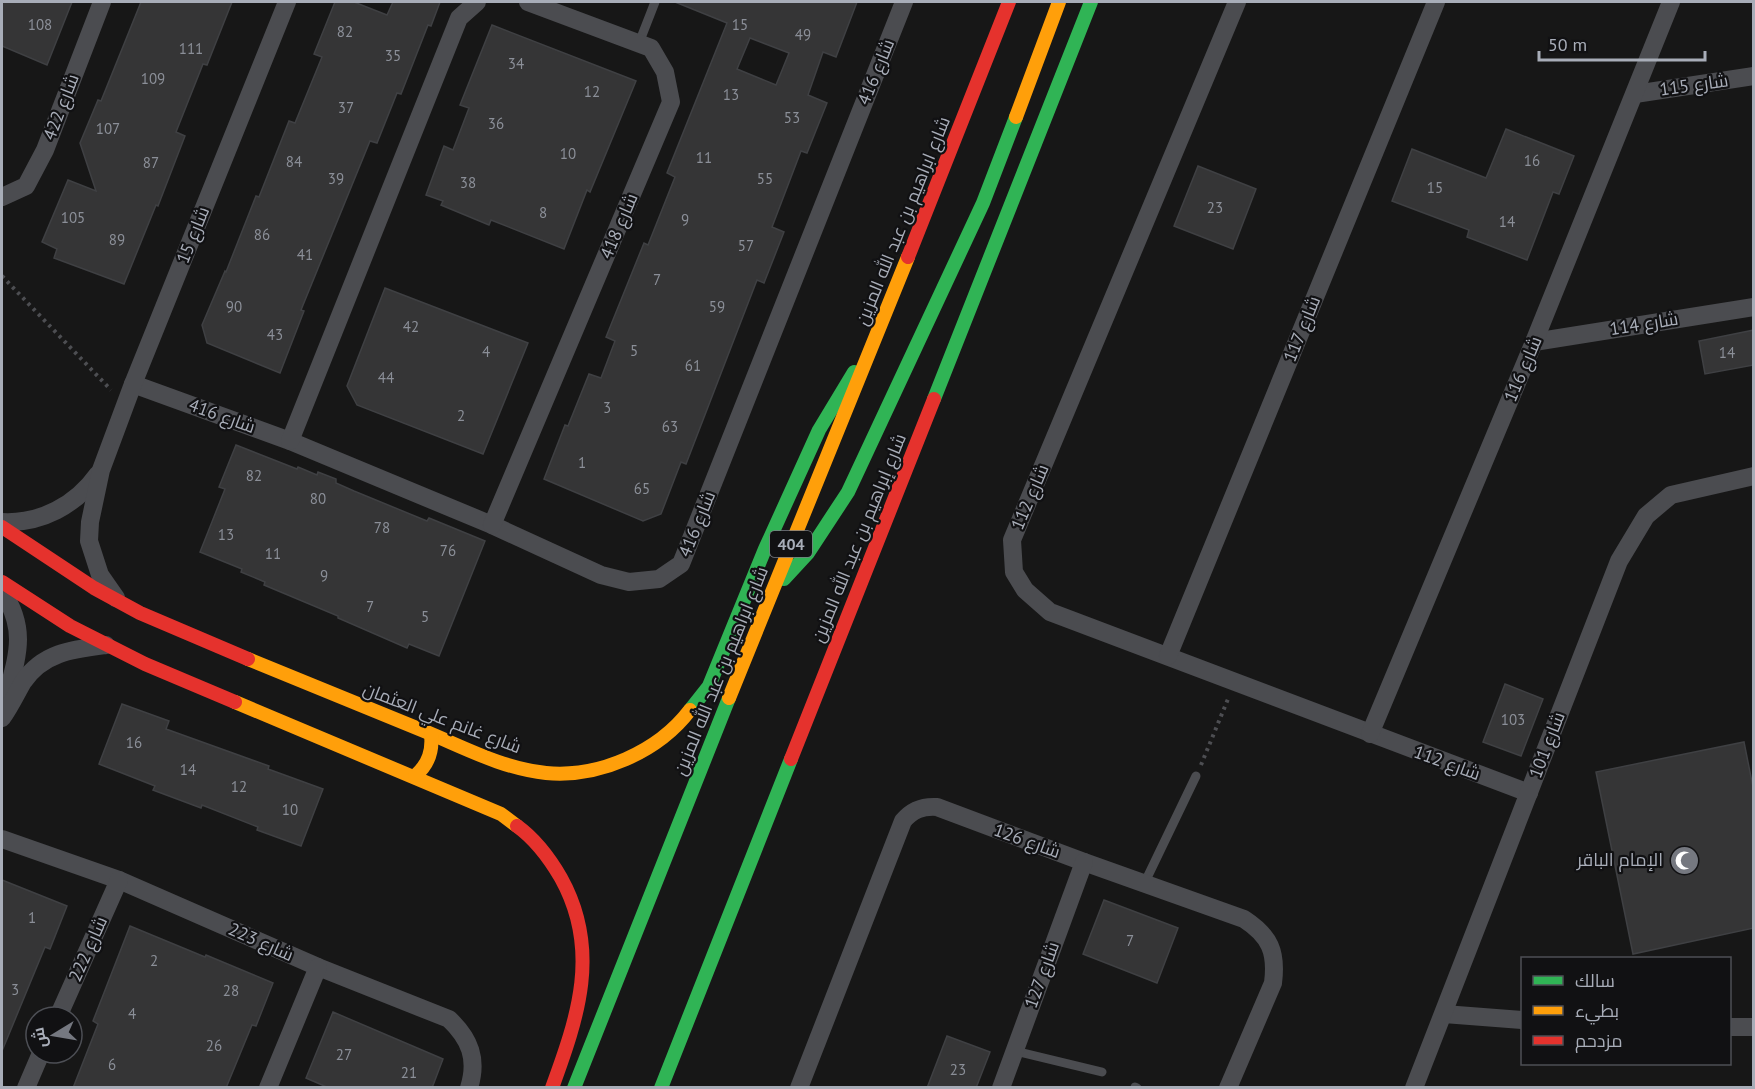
<svg xmlns="http://www.w3.org/2000/svg" width="1755" height="1089" viewBox="0 0 1755 1089" font-family="'PT Sans',Cairo,sans-serif">
  <style>
    .building { fill: #353536; stroke: #3f4043; stroke-width: 1.5; fill-rule: evenodd }
    .lines { fill: none; stroke-linecap: round; stroke-linejoin: round }
    .path { stroke: #4d4e52; stroke-width: 4; stroke-dasharray: 3 4.5; stroke-linecap: butt }
    .lane { stroke: #4b4c50; stroke-width: 9 }
    .street { stroke: #4b4c50; stroke-width: 18 }
    .fast { stroke: #30b455; stroke-width: 14 }
    .slow { stroke: #ff9f0a; stroke-width: 14 }
    .jam { stroke: #e5322d; stroke-width: 14 }
    .labels { text-anchor: middle; stroke-width: 4.5; stroke-linejoin: round; paint-order: stroke }
    .number-label { font-size: 15px; fill: #8b8f98 }
    .shield { fill: #111113; stroke: #7b7e86; stroke-width: 1.5 }
    .shield-label { font-size: 16px; font-weight: bold; fill: #a8adb8 }
    .street-label { font-size: 18px; fill: #a8adb8; stroke: #111113 }
    .poi-label { font-size: 18px; fill: #a8adb8; stroke: #111113; text-anchor: end }
  </style>
  <rect width="100%" height="100%" fill="#171717"/>
  <g class="building">
    <path d="M2,2H72L47,65L2,46Z"/>
    <path d="M141,2H232L207,65L203,64L176,132L185,136L158,206L156,205L124,284L54,258L57,249L42,242L68,180L96,191L80,143L98,100L101,101Z"/>
    <path d="M335,2H354L387,15L393,2H440L431,26L428,25L401,94L397,93L377,143L370,141L301,310L304,311L280,373L207,343L202,325L225,271L226,272L256,196L259,197L289,121L295,123L322,57L314,54Z"/>
    <path d="M675,2H857L836,57L823,52L808,95L827,103L807,153L801,151L772,227L784,232L764,283L757,280L686,464L681,462L661,514L643,521L544,479L565,425L568,426L589,374L601,378L615,341L606,337L644,243L648,245L675,177L667,173L727,23ZM750,38L789,53L776,85L737,69Z"/>
    <path d="M492,25L636,81L590,192L587,190L564,249L491,220L489,225L441,205L443,201L426,195L444,146L453,150L469,108L460,105Z"/>
    <path d="M1506,129L1574,156L1559,194L1553,192L1527,260L1467,237L1469,230L1392,201L1412,149L1486,178Z"/>
    <path d="M1198,166L1256,189L1233,249L1174,226Z"/>
    <path d="M385,288L528,343L483,454L357,405L347,386Z"/>
    <path d="M1754,330V365L1705,374L1699,341Z"/>
    <path d="M236,445L297,469L298,467L317,475L318,472L336,479V483L354,491L427,521L429,518L485,541L439,656L409,644L407,648L338,618V616L264,585L265,582L241,572L242,569L200,552L225,489L219,487Z"/>
    <path d="M1505,684L1543,699L1521,756L1483,742Z"/>
    <path d="M122,704L169,721L166,729L269,766L268,769L323,789L301,846L257,830L258,827L202,805L201,808L153,790L155,786L99,764Z"/>
    <path d="M1744,742L1754,792V928L1633,954L1596,772Z"/>
    <path d="M2,880L67,906L50,949L45,947L2,1051Z"/>
    <path d="M1104,900L1178,928L1157,983L1083,954Z"/>
    <path d="M130,926L205,957L206,955L273,983L256,1026L252,1025L226,1088H73L98,1024L93,1021Z"/>
    <path d="M333,1012L443,1059L432,1088H329L306,1078Z"/>
    <path d="M947,1036L990,1052L976,1088H927Z"/>
  </g>
  <g class="lines">
    <g class="path">
      <path d="M2,276L111,390"/>
      <path d="M1201,765L1228,699"/>
    </g>
    <g class="lane">
      <path d="M639,43L655,2"/>
      <path d="M1145,882L1196,776"/>
      <path d="M1015,1051L1102,1072"/>
      <path d="M1135,1087L1137,1088"/>
    </g>
    <g class="street">
      <path d="M1237,2L1012,540L1014,572L1025,590L1050,612L1529,793"/>
      <path d="M1635,94L1754,76"/>
      <path d="M2,197L26,186L45,150L102,2"/>
      <path d="M1534,342L1754,307"/>
      <path d="M133,384L290,441L492,525L601,575L629,582L659,579L681,564L904,2"/>
      <path d="M290,441L459,18L477,2"/>
      <path d="M2,522C41,524 76,505 98,474"/>
      <path d="M492,525L671,102L665,72L651,48L528,2"/>
      <path d="M2,591C28,630 17,657 6,698"/>
      <path d="M116,598L100,575L89,541L90,522L101,470L133,384L287,2"/>
      <path d="M1168,656L1436,2"/>
      <path d="M2,718C10,707 16,694 23,682C43,652 74,649 106,645"/>
      <path d="M1370,734L1534,342L1671,2"/>
      <path d="M2,839L119,880L318,967L449,1019C470,1039 478,1059 469,1088"/>
      <path d="M1444,1014L1522,1020"/>
      <path d="M58,1017L119,880"/>
      <path d="M1730,1027H1754"/>
      <path d="M26,1088L41,1053"/>
      <path d="M268,1088L318,967"/>
      <path d="M799,1088L903,821C912,810 922,806 937,807L1084,862L1244,919C1270,936 1277,952 1273,983L1228,1088"/>
      <path d="M1001,1088L1084,862"/>
      <path d="M1414,1088L1619,561L1646,516L1671,495L1754,476"/>
    </g>
    <g class="fast">
      <path d="M934,399L1091,2"/>
      <path d="M784,579L808,553L848,492L983,203L1016,117"/>
      <path d="M690,710L709,686L765,549L819,430L854,372"/>
      <path d="M574,1088L729,698"/>
      <path d="M661,1088L791,759"/>
    </g>
    <g class="slow">
      <path d="M1016,117L1059,2"/>
      <path d="M248,659C309,684 369,709 429,733C467,749 505,769 546,773C599,778 658,752 690,710"/>
      <path d="M729,698L908,257"/>
      <path d="M235,702L501,814L517,826"/>
      <path d="M415,776C428,765 433,752 431,735"/>
    </g>
    <g class="jam">
      <path d="M908,257L1009,2"/>
      <path d="M2,527L94,588L140,613L248,659"/>
      <path d="M2,582L70,626L145,664L235,702"/>
      <path d="M791,759L934,399"/>
      <path d="M517,826C535,839 550,859 561,878C601,950 578,1017 552,1088"/>
    </g>
  </g>
  <defs>
    <symbol id="mosque-disc" viewBox="-11 -11 22 22"><circle r="9.5" fill="#757880" stroke="#111113"/><path d="M3.5-4.9A6 6 0 1 0 3.5 4.9A5 5 0 1 1 3.5-4.9Z" fill="#fff"/></symbol>
  </defs>
  <g fill-rule="evenodd">
    <use href="#mosque-disc" x="1668" y="844" width="33" height="33"/>
  </g>
  <g class="labels">
    <g class="number-label">
      <text x="40" y="30">108</text>
      <text x="740" y="30">15</text>
      <text x="345" y="37">82</text>
      <text x="803" y="40">49</text>
      <text x="191" y="54">111</text>
      <text x="393" y="61">35</text>
      <text x="516" y="69">34</text>
      <text x="153" y="84">109</text>
      <text x="592" y="97">12</text>
      <text x="731" y="100">13</text>
      <text x="346" y="113">37</text>
      <text x="792" y="123">53</text>
      <text x="496" y="129">36</text>
      <text x="108" y="134">107</text>
      <text x="568" y="159">10</text>
      <text x="704" y="163">11</text>
      <text x="1532" y="166">16</text>
      <text x="294" y="167">84</text>
      <text x="151" y="168">87</text>
      <text x="336" y="184">39</text>
      <text x="765" y="184">55</text>
      <text x="468" y="188">38</text>
      <text x="1435" y="193">15</text>
      <text x="1215" y="213">23</text>
      <text x="543" y="218">8</text>
      <text x="73" y="223">105</text>
      <text x="685" y="225">9</text>
      <text x="1507" y="227">14</text>
      <text x="262" y="240">86</text>
      <text x="117" y="245">89</text>
      <text x="746" y="251">57</text>
      <text x="305" y="260">41</text>
      <text x="657" y="285">7</text>
      <text x="234" y="312">90</text>
      <text x="717" y="312">59</text>
      <text x="411" y="332">42</text>
      <text x="275" y="340">43</text>
      <text x="634" y="356">5</text>
      <text x="486" y="357">4</text>
      <text x="1727" y="358">14</text>
      <text x="693" y="371">61</text>
      <text x="386" y="383">44</text>
      <text x="607" y="413">3</text>
      <text x="461" y="421">2</text>
      <text x="670" y="432">63</text>
      <text x="582" y="468">1</text>
      <text x="254" y="481">82</text>
      <text x="642" y="494">65</text>
      <text x="318" y="504">80</text>
      <text x="382" y="533">78</text>
      <text x="226" y="540">13</text>
      <text x="448" y="556">76</text>
      <text x="273" y="559">11</text>
      <text x="324" y="581">9</text>
      <text x="370" y="612">7</text>
      <text x="425" y="622">5</text>
      <text x="1513" y="725">103</text>
      <text x="134" y="748">16</text>
      <text x="188" y="775">14</text>
      <text x="239" y="792">12</text>
      <text x="290" y="815">10</text>
      <text x="32" y="923">1</text>
      <text x="1130" y="946">7</text>
      <text x="154" y="966">2</text>
      <text x="15" y="995">3</text>
      <text x="231" y="996">28</text>
      <text x="132" y="1019">4</text>
      <text x="214" y="1051">26</text>
      <text x="344" y="1060">27</text>
      <text x="112" y="1070">6</text>
      <text x="958" y="1075">23</text>
      <text x="409" y="1078">21</text>
    </g>
    <rect class="shield" x="770" y="531" width="42" height="26" rx="4.5"/>
    <g class="shield-label">
      <text x="791" y="550">404</text>
    </g>
    <g class="street-label">
      <text transform="translate(876 72) rotate(-68)" y="6">شارع 416</text>
      <text transform="translate(1694 85) rotate(-8)" y="6">شارع 115</text>
      <text transform="translate(61 107) rotate(-69)" y="6">شارع 422</text>
      <text transform="translate(903 221) rotate(-68)" y="6">شارع ابراهيم بن عبد الله المزين</text>
      <text transform="translate(619 226) rotate(-67)" y="6">شارع 418</text>
      <text transform="translate(193 235) rotate(-68)" y="6">شارع 15</text>
      <text transform="translate(1644 324) rotate(-9)" y="6">شارع 114</text>
      <text transform="translate(1302 329) rotate(-68)" y="6">شارع 117</text>
      <text transform="translate(1523 369) rotate(-67)" y="6">شارع 116</text>
      <text transform="translate(222 416) rotate(20)" y="6">شارع 416</text>
      <text transform="translate(1030 497) rotate(-67)" y="6">شارع 112</text>
      <text transform="translate(697 524) rotate(-68)" y="6">شارع 416</text>
      <text transform="translate(859 538) rotate(-68)" y="6">شارع إبراهيم بن عبد الله المزين</text>
      <text transform="translate(721 671) rotate(-68)" y="6">شارع ابراهيم بن عبد الله المزين</text>
      <text transform="translate(442 718) rotate(21)" y="6">شارع غانم علي العثمان</text>
      <text transform="translate(1547 745) rotate(-69)" y="6">شارع 101</text>
      <text transform="translate(1447 763) rotate(20)" y="6">شارع 112</text>
      <text transform="translate(1027 841) rotate(20)" y="6">شارع 126</text>
      <text transform="translate(261 942) rotate(24)" y="6">شارع 223</text>
      <text transform="translate(88 949) rotate(-66)" y="6">شارع 222</text>
      <text transform="translate(1042 975) rotate(-70)" y="6">شارع 127</text>
    </g>
    <g class="poi-label">
      <text x="1663" y="866">الإمام الباقر</text>
    </g>
  </g>
  <rect width="1755" height="1089" fill="none" stroke="#a8adb8" stroke-width="6"/>
  <rect x="1521" y="957" width="210" height="108" fill="#111113" stroke="#4d4f55" stroke-width="1.5"/>
  <rect x="1533" y="976" width="30" height="9" fill="#30b455" stroke="#4d4f55" stroke-width="1.5"/>
  <text x="1575" y="987" font-size="18" fill="#a8adb8">سالك</text>
  <rect x="1533" y="1006" width="30" height="9" fill="#ff9f0a" stroke="#4d4f55" stroke-width="1.5"/>
  <text x="1575" y="1017" font-size="18" fill="#a8adb8">بطيء</text>
  <rect x="1533" y="1036" width="30" height="9" fill="#e5322d" stroke="#4d4f55" stroke-width="1.5"/>
  <text x="1575" y="1047" font-size="18" fill="#a8adb8">مزدحم</text>
  <g transform="translate(54 1035) rotate(259)"><circle r="28" fill="#111113" stroke="#4d4f55" stroke-width="1.5"/>
  <path d="M0-4.5L10 22L0 15L-10 22Z" fill="#757880"/>
  <text y="-9" font-size="16" font-weight="bold" text-anchor="middle" fill="#a8adb8">ش</text>
  </g>
  <path d="M1539 51v9h166v-9" fill="none" stroke="#a8adb8" stroke-width="3"/>
  <text x="1548" y="51" font-size="18" fill="#a8adb8" stroke="#111113" stroke-width="4.5" paint-order="stroke">50 m</text>
</svg>
